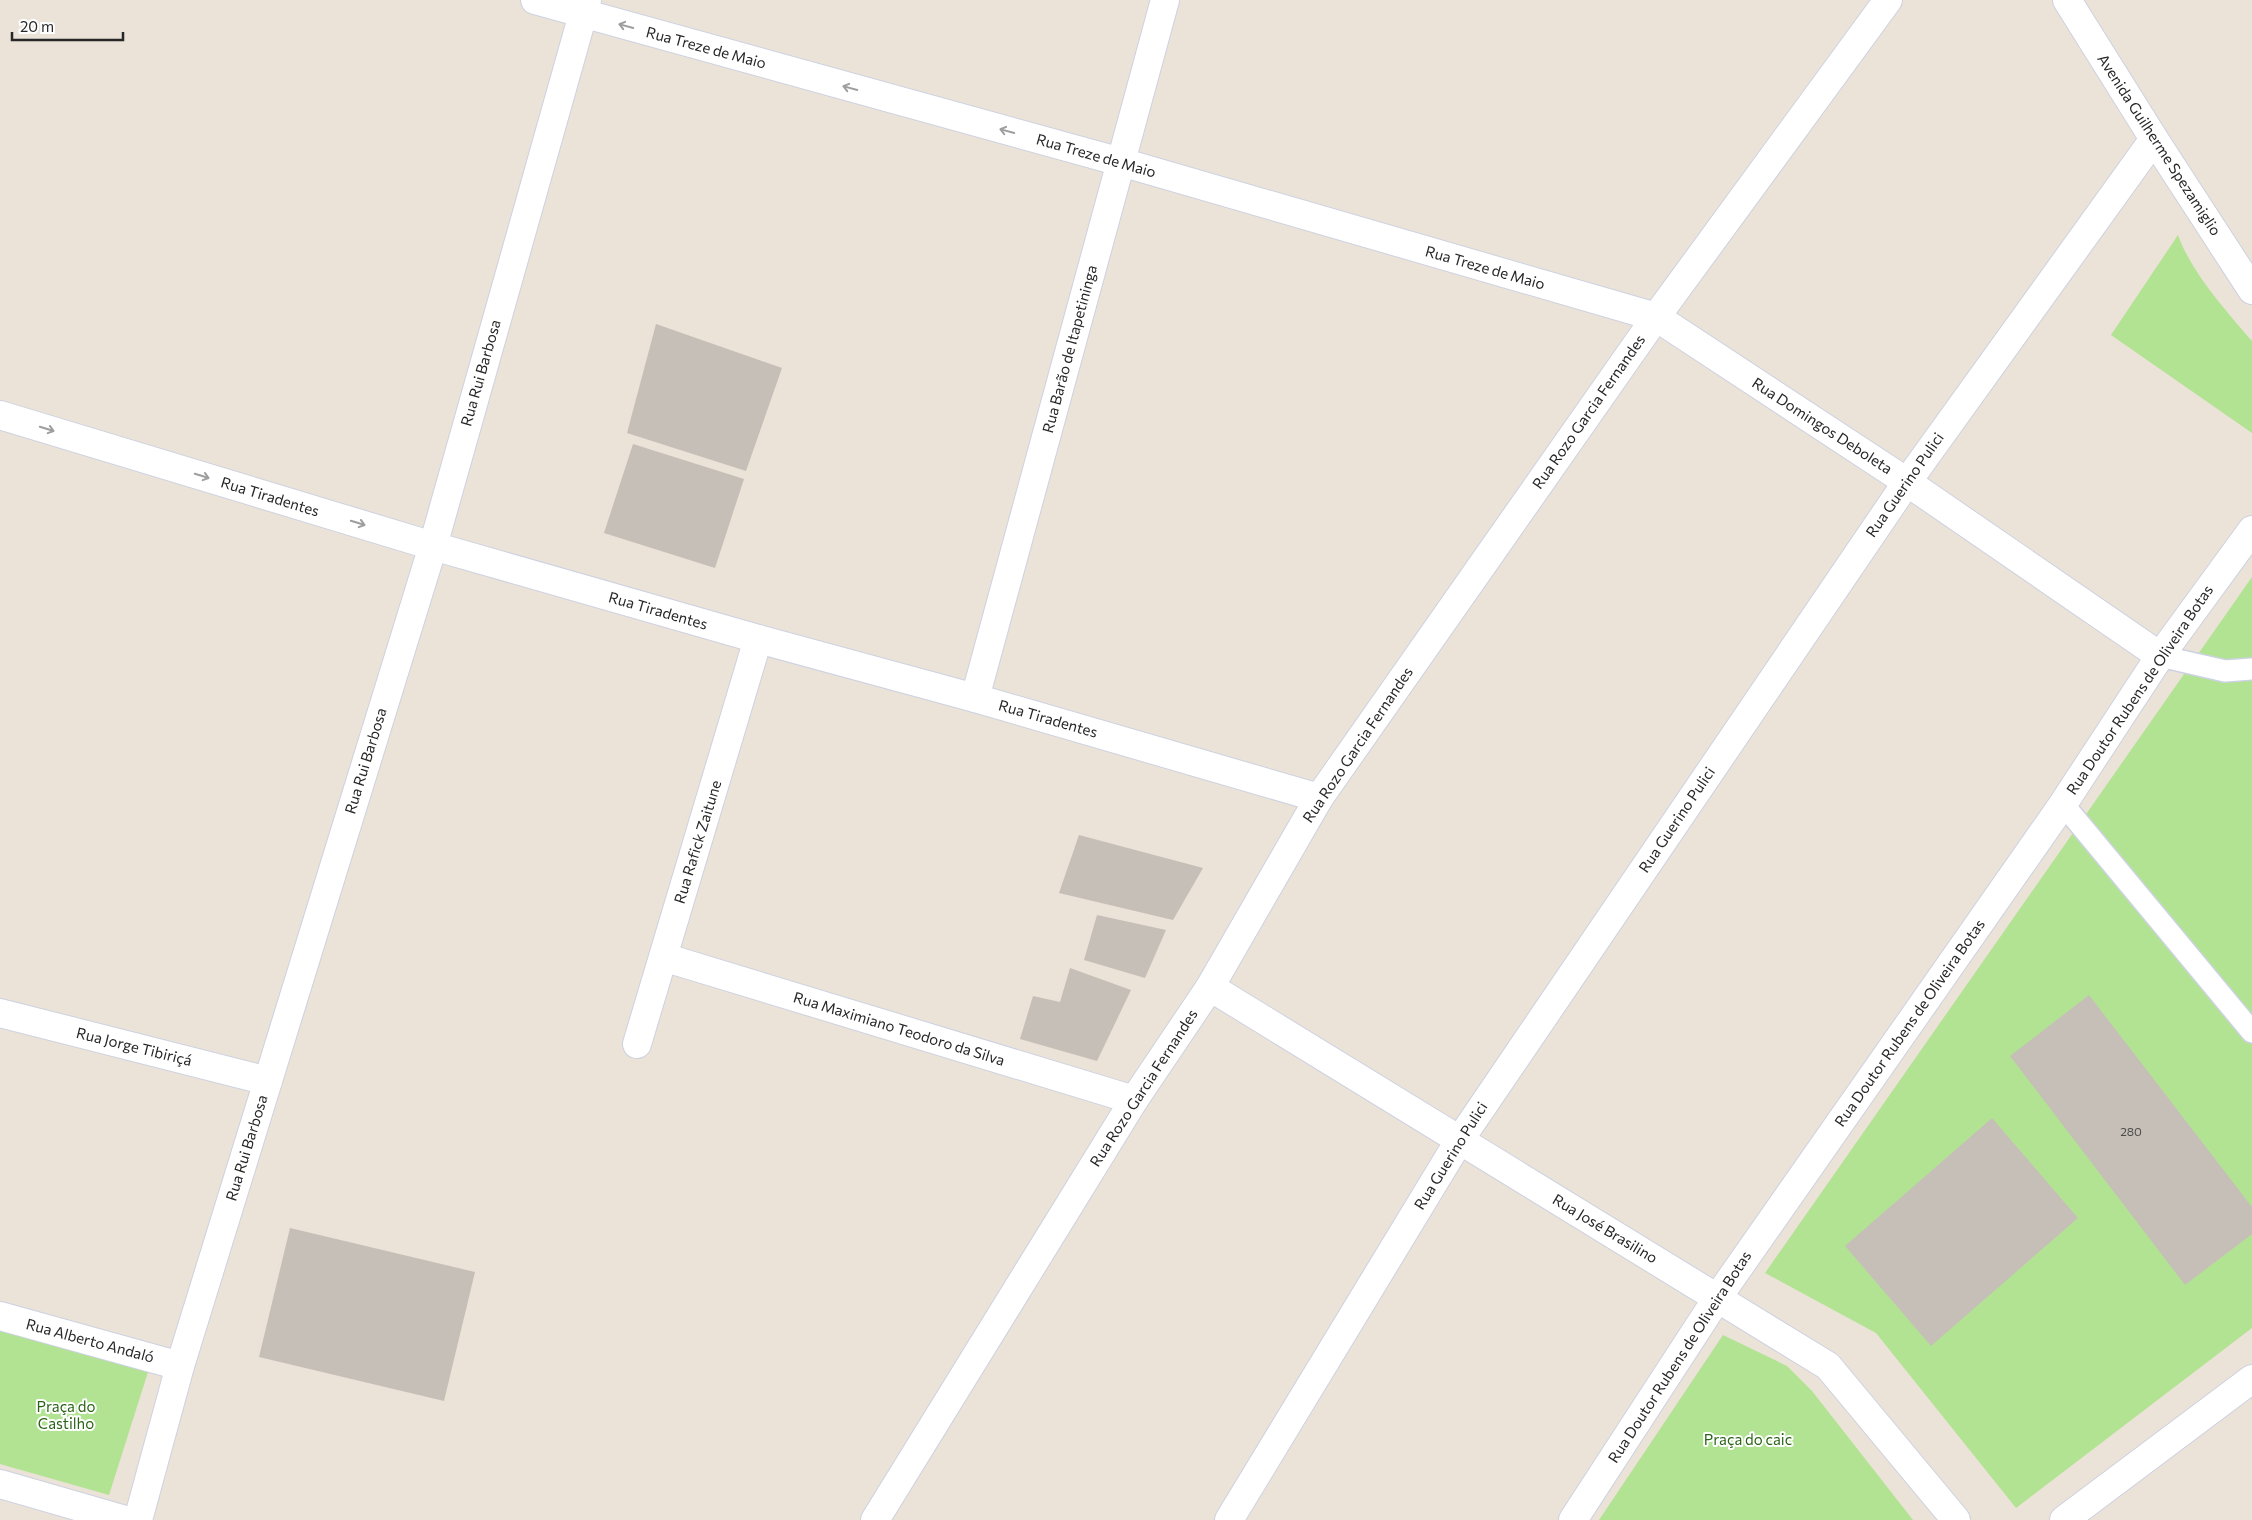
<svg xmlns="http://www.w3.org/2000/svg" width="2252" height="1520" viewBox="0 0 2252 1520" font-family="Commissioner,sans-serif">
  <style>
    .green { fill: #b2e392 }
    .building { fill: #c6bfb8 }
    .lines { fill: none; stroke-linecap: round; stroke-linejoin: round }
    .lane-casing { stroke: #cdd2e1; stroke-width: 24 }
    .street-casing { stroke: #cdd2e1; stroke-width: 30 }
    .secondary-casing { stroke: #cdd2e1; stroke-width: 30 }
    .lane { stroke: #fff; stroke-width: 21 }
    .street { stroke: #fff; stroke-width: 28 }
    .secondary { stroke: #fff; stroke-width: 28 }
    .oneway { stroke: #9e9e9e }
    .labels { text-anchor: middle; stroke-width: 4; stroke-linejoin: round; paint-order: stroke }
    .number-label { font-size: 12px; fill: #4f4d4b }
    .street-label { font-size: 15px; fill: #272727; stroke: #fff }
    .park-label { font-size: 15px; fill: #2b6417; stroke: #fff }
  </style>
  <rect width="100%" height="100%" fill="#ebe2d8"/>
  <g class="green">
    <path d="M2178,235C2191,272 2227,312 2252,341V433L2111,335Z"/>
    <path d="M2252,577V1328L2016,1508L1876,1333L1765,1273Z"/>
    <path d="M0,1330L148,1372L109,1495L0,1464Z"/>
    <path d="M1723,1335L1787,1366L1812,1391L1913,1520H1599Z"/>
  </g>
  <g class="building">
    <path d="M656,324L782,368L746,471L627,433Z"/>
    <path d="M633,444L744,479L715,568L604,533Z"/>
    <path d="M1079,835L1203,868L1173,920L1059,893Z"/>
    <path d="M1097,915L1166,930L1145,978L1084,960Z"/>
    <path d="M1070,968L1131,990L1097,1061L1020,1039L1033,996L1060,1002Z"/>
    <path d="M2089,995L2252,1207V1234L2185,1285L2010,1056Z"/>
    <path d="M1992,1118L2078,1218L1931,1346L1845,1246Z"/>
    <path d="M290,1228L475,1272L444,1401L259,1357Z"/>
  </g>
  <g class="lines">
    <defs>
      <g id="lane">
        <path d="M2160,656L2225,671L2252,669"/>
        <path d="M2063,804L2252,1032"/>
      </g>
      <g id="street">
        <path d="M535,0L1121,162L1656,317L1907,482L2160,656"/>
        <path d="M0,415L433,546L758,639L975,698L1319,798"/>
        <path d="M975,698L1165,0"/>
        <path d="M663,957L1134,1100"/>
        <path d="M1210,987L1828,1366L1956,1520"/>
        <path d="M0,1013L268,1081"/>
        <path d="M637,1044L758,639"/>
        <path d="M0,1316L180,1366"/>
        <path d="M0,1484L125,1520"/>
        <path d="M138,1520L180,1366L433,546L587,0"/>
        <path d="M875,1520L1134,1100L1210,987L1319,798L1656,317L1888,0"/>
        <path d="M1229,1520L1459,1141L1907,482L2154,139"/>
        <path d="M1573,1520L1718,1297L2063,804L2160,656L2252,530"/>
        <path d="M2064,1520L2252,1379"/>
      </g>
      <path id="secondary" d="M2067,0L2154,139L2252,290"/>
    </defs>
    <use href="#lane" class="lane-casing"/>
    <use href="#street" class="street-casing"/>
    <use href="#secondary" class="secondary-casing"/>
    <use href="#lane" class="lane"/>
    <use href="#street" class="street"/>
    <use href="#secondary" class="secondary"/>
  </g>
  <defs><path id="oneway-shaft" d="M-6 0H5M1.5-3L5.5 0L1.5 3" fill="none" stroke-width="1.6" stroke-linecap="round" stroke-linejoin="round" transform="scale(1.25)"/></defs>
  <g class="oneway">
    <use href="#oneway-shaft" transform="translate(626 26) rotate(-165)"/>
    <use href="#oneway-shaft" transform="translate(850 88) rotate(-165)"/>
    <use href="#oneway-shaft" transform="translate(1007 131) rotate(-165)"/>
    <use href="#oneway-shaft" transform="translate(47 429) rotate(17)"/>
    <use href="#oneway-shaft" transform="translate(202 476) rotate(17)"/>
    <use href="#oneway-shaft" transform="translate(358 523) rotate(17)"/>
  </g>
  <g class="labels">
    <g class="number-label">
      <text x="2131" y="1136">280</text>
    </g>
    <g class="street-label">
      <text transform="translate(706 48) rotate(15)" y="5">Rua Treze de Maio</text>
      <text transform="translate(2159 145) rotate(57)" y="5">Avenida Guilherme Spezamiglio</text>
      <text transform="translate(1096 156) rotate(16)" y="5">Rua Treze de Maio</text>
      <text transform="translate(1485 268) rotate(16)" y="5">Rua Treze de Maio</text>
      <text transform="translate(1070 349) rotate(-75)" y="5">Rua Barão de Itapetininga</text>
      <text transform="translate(481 373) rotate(-74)" y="5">Rua Rui Barbosa</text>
      <text transform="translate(1589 412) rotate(-55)" y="5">Rua Rozo Garcia Fernandes</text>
      <text transform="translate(1822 426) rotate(33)" y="5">Rua Domingos Deboleta</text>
      <text transform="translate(1905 485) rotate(-55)" y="5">Rua Guerino Pulici</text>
      <text transform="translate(270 497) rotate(17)" y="5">Rua Tiradentes</text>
      <text transform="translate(658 611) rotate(16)" y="5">Rua Tiradentes</text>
      <text transform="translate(2140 690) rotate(-56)" y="5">Rua Doutor Rubens de Oliveira Botas</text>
      <text transform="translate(1048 719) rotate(16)" y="5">Rua Tiradentes</text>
      <text transform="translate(1358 745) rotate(-56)" y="5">Rua Rozo Garcia Fernandes</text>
      <text transform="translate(366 761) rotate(-73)" y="5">Rua Rui Barbosa</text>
      <text transform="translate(1677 820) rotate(-56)" y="5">Rua Guerino Pulici</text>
      <text transform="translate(698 842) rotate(-73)" y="5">Rua Rafick Zaitune</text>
      <text transform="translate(1910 1023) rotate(-55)" y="5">Rua Doutor Rubens de Oliveira Botas</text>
      <text transform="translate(899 1029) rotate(17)" y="5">Rua Maximiano Teodoro da Silva</text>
      <text transform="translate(134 1047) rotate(14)" y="5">Rua Jorge Tibiriçá</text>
      <text transform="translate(1144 1088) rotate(-57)" y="5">Rua Rozo Garcia Fernandes</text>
      <text transform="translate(247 1148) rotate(-73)" y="5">Rua Rui Barbosa</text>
      <text transform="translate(1451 1156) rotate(-58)" y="5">Rua Guerino Pulici</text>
      <text transform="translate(1605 1229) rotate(31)" y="5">Rua José Brasilino</text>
      <text transform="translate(90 1341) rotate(15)" y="5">Rua Alberto Andaló</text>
      <text transform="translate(1680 1357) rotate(-57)" y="5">Rua Doutor Rubens de Oliveira Botas</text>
    </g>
    <g class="park-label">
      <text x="66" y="1412">Praça do<tspan x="66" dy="17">Castilho</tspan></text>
      <text x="1748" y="1445">Praça do caic</text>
    </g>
  </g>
  <path d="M12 32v8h111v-8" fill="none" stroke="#272727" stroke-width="2.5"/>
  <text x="20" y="32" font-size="15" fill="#272727" stroke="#ffffff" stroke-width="4" paint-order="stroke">20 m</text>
</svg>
